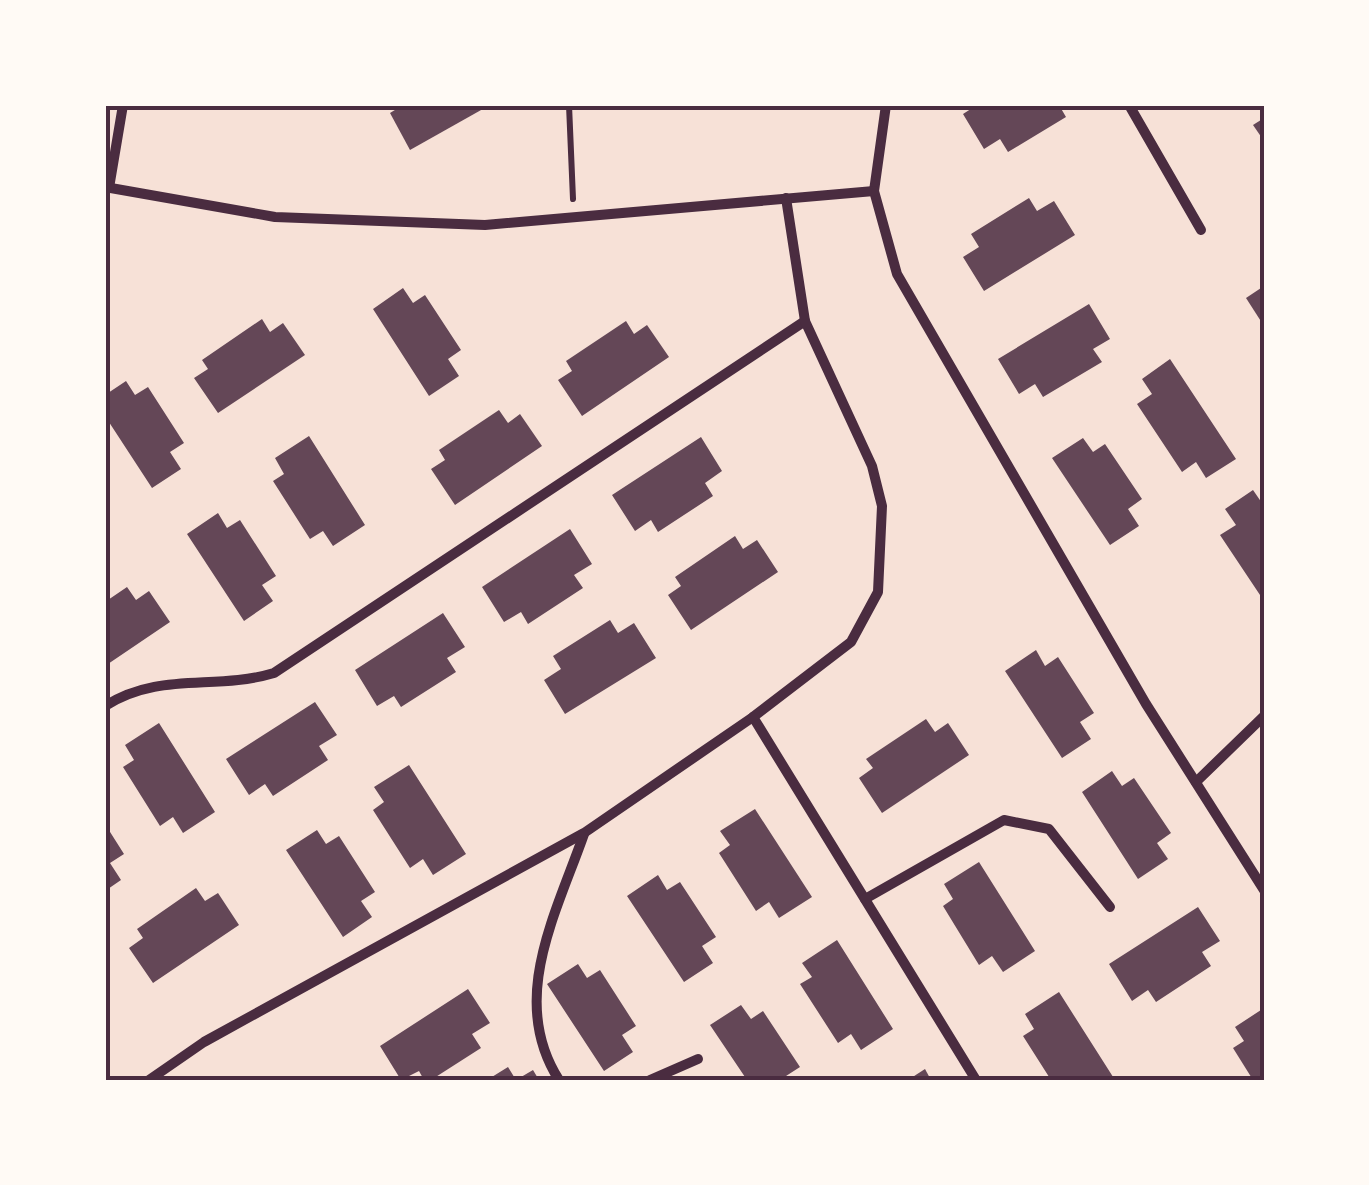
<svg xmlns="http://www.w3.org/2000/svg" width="1369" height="1185" viewBox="0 0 1369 1185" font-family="'Open Sans',sans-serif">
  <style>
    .building { fill: #644757 }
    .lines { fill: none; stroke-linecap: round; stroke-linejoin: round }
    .path { stroke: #4a2c40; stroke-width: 6 }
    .minor { stroke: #4a2c40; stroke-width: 10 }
    .neatline { fill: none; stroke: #4a2c40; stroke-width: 4 }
  </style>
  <rect width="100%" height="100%" fill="#f7e1d7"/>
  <g class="building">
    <path d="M403,105H490L410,150L390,113Z"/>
    <path d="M977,105H1059L1066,117L1008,152L1000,139L984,149L963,114Z"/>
    <path d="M1264,118V141L1253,125Z"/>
    <path d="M1029,198L1037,211L1054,201L1075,235L984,291L963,257L979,247L971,234Z"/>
    <path d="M1264,286V326L1246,298Z"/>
    <path d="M403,288L413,303L425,295L461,350L448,359L459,376L429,396L373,309Z"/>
    <path d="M1089,304L1110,339L1093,349L1102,362L1043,397L1035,384L1019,394L998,359Z"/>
    <path d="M262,319L270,332L283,323L305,355L218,413L194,378L208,369L202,360Z"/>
    <path d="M626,321L634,334L647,325L669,357L582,416L558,380L572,371L566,361Z"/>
    <path d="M1170,359L1236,459L1206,478L1196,462L1182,472L1137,404L1152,394L1142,379Z"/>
    <path d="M126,381L135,395L148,387L184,443L170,452L181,469L152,488L105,416V395Z"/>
    <path d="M499,410L508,423L520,414L542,446L455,505L431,469L445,460L439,450Z"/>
    <path d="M309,436L365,525L333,546L323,531L310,539L273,481L284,474L275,458Z"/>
    <path d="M701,437L722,471L705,483L713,496L658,532L651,520L635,531L612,495Z"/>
    <path d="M1083,438L1093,452L1105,444L1142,499L1128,509L1139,526L1110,545L1052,458Z"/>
    <path d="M1253,490L1264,506V601L1220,535L1236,525L1225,509Z"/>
    <path d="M218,513L227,528L240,520L276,576L262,585L273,601L244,621L187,534Z"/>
    <path d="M570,529L592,564L574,575L583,588L528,624L521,612L504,622L482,587Z"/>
    <path d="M735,536L743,549L757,540L778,572L691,630L668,595L681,586L675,577Z"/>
    <path d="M127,587L136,600L149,591L170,622L105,666V602Z"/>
    <path d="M443,613L465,647L447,658L456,672L401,707L394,696L377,706L355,670Z"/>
    <path d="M610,620L618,633L634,623L656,658L565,714L544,680L561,669L553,656Z"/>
    <path d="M1036,650L1045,666L1058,657L1094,713L1080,722L1091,739L1062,758L1005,671Z"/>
    <path d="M315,702L337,735L319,746L328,760L273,796L265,784L249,795L226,759Z"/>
    <path d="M926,719L935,732L948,723L969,755L882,813L859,778L873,768L866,759Z"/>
    <path d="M159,723L215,812L183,833L173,817L160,826L123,767L134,760L125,745Z"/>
    <path d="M409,765L466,854L433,875L423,859L410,868L373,810L384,802L374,787Z"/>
    <path d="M1112,771L1122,786L1134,778L1171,833L1157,843L1168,859L1138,879L1082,792Z"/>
    <path d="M755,809L812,897L779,918L769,902L756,911L719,853L730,845L720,831Z"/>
    <path d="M105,824L124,854L110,863L121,880L105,891Z"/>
    <path d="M317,830L326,844L339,836L375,892L361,901L372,917L343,937L286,850Z"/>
    <path d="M979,862L1035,951L1003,972L992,956L979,965L943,906L953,899L944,884Z"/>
    <path d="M658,875L667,890L680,882L716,937L702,946L713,963L684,982L627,896Z"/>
    <path d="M196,888L205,901L218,893L239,925L153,983L129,948L143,938L137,929Z"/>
    <path d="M1198,907L1220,941L1202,952L1211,966L1156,1002L1148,990L1132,1001L1109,964Z"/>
    <path d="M837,940L893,1029L861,1050L851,1034L838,1043L800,984L812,977L802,963Z"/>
    <path d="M578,964L587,978L600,970L636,1026L622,1035L633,1052L604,1071L547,984Z"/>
    <path d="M468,989L490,1023L472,1034L481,1048L431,1080H424L419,1071L401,1080L380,1046Z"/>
    <path d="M1059,992L1115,1080H1051L1023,1036L1034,1029L1025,1014Z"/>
    <path d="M741,1005L751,1019L763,1011L800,1067L786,1076L788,1080H747L710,1025Z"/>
    <path d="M1264,1008V1080H1253L1233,1048L1244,1041L1235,1027Z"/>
    <path d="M508,1067L516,1080L533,1070L539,1080H487Z"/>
    <path d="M925,1069L931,1080H908Z"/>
  </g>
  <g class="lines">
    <path class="path" d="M569,105L573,199"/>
    <g class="minor">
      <path d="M886,105L874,191L897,274L1146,704L1264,890"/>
      <path d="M1129,105L1201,230"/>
      <path d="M105,187L275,217L485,225L874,191"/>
      <path d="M109,188L123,105"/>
      <path d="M105,706C161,671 214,691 274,673L805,321"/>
      <path d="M753,717L976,1080"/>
      <path d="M1196,782L1264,716"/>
      <path d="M865,899L1004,820L1049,829L1110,907"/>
      <path d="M149,1080L204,1042L584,833L753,717L851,642L878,592L882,506L872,466L805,321L786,198"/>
      <path d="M559,1080C508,1000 556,914 584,834"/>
      <path d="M650,1080L698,1059"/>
    </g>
  </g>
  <rect width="1369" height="1185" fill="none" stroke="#fffaf5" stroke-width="215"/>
  <rect x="108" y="108" width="1154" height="970" class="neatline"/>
</svg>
